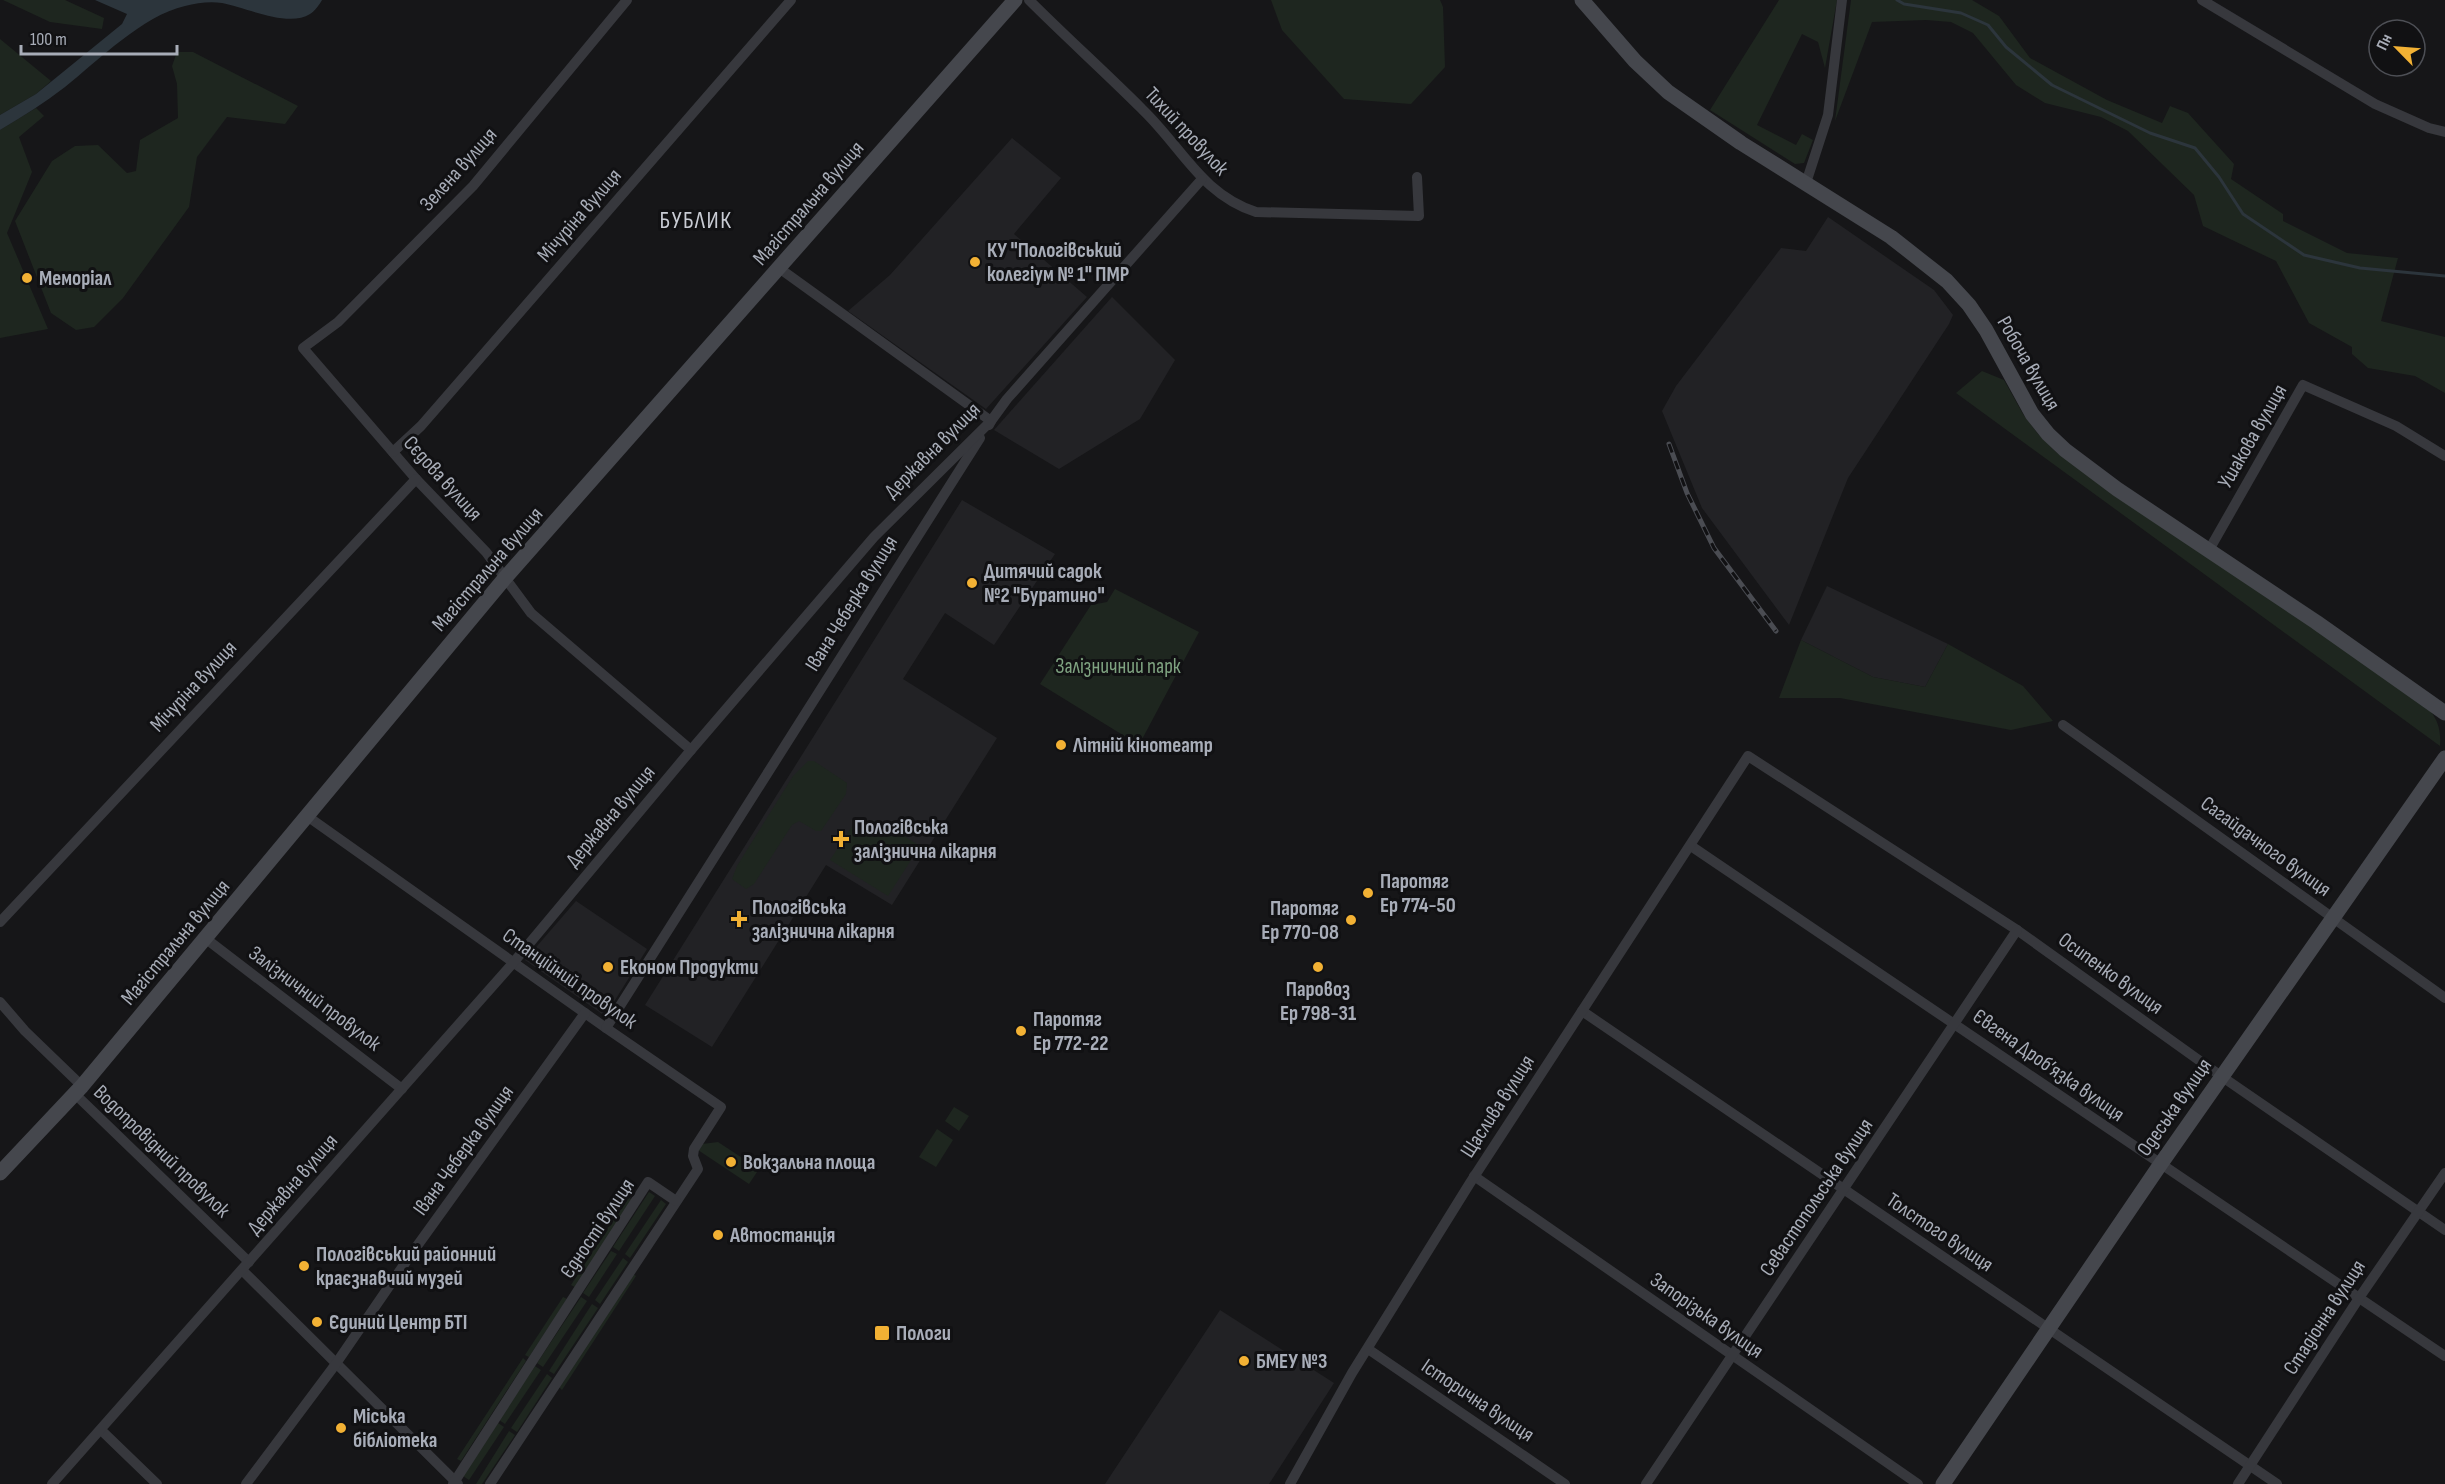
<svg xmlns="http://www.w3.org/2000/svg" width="2445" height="1484" viewBox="0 0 2445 1484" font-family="'Sofia Sans Condensed',sans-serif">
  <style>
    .built { fill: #222225 }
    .green { fill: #1e261f }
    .water { fill: #2c353c }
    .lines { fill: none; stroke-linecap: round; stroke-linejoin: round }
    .stream { stroke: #2c353c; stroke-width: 3 }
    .street { stroke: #37383d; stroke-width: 10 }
    .secondary { stroke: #45474d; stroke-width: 15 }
    .rail-casing { stroke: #4a4c52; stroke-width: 5 }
    .rail { stroke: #111113; stroke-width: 3; stroke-dasharray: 9; stroke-linecap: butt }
    .poi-dot { fill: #f2b134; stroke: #111113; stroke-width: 2 }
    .labels { text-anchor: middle; stroke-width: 6; stroke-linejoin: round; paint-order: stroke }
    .street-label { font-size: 21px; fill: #a8adb8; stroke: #111113 }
    .poi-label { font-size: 21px; font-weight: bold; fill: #a8adb8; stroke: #111113; text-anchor: start }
    .park-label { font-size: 21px; fill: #7fa381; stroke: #111113 }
    .quarter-label { font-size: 24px; letter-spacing: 1.5px; fill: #c9ccd4; stroke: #111113 }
  </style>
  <rect width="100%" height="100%" fill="#161618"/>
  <g class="built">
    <path d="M1012,138L1061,178L1014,234L1087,297L986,409L848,311L890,275Z"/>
    <path d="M1828,217L1934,290L1953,315L1949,324L1848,478L1789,625L1702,508L1662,411L1676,386L1781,248L1806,251Z"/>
    <path d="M1112,297L1175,360L1140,419L1059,469L994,430Z"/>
    <path d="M962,500L1055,554L994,645L945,613L903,679L997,738L892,905L826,865L712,1047L645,1005Z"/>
    <path d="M1827,586L1948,644L1925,687L1873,677L1801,640Z"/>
    <path d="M576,901L647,949L605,1016L525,960Z"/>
    <path d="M1220,1310L1334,1383L1269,1484H1105Z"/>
  </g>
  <g class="green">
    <path d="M3,0H65L104,18L102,29L50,22Z"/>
    <path d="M1271,0H1440L1443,7L1445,67L1411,104L1344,99L1282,30Z"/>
    <path d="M1779,0H1837L1825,68L1818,42L1802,34L1757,125L1796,145L1802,134L1813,140L1804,163L1795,164L1710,110Z"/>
    <path d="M1851,0H1972L1999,16L2030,58L2107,100L2162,123L2170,106L2188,113L2234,164L2231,179L2283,214V221L2347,253L2398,258L2381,321L2445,337V393L2415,376L2368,368L2352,354V347L2309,323L2276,261L2203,226L2194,195L2128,131L2101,117L2045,103L2016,85L1973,33L1951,22L1926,20L1872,22L1835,121Z"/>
    <path d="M0,39L51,81L36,94L0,115Z"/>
    <path d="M177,52H193L298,106L285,124L227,117L197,157L189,207L123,298L94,327L76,330L51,313L15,221L52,161L75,146L98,145L127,173L136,171L140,140L178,118L177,84L172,66Z"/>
    <path d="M36,108L44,116L19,137L32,172L7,233L48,329L0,338V130Z"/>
    <path d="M1982,371L2004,380L2023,414L2038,434L2057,453L2416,695C2432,712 2442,721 2440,746L1956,393Z"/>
    <path d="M1115,589L1199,632L1139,745L1040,684L1091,605L1107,602Z"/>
    <path d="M1801,640L1873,677L1925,687L1948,644L2023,686L2053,721L2011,730L1840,698H1779Z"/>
    <path d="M808,761H814L847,783L846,794L821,831H816L799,821L792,825L754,884L746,889L732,879L737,866L793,776Z"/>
    <path d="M853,825L890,827L920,846L888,896L830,860Z"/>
    <path d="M954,1107L969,1116L959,1131L945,1121Z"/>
    <path d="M937,1129L953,1140L936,1167L919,1157Z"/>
    <path d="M718,1142L759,1169L749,1184L698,1150L702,1144Z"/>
    <path d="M649,1192L655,1196L619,1251L613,1247Z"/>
    <path d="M628,1197L632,1200L575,1287L571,1285Z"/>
    <path d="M661,1200L666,1204L630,1258L625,1254Z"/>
    <path d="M611,1251L617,1254L589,1297L583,1293Z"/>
    <path d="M623,1258L628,1262L600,1304L595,1300Z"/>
    <path d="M633,1274L636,1276L562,1390L559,1387Z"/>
    <path d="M563,1297L567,1299L529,1357L525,1355Z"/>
    <path d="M581,1297L587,1301L543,1367L537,1363Z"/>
    <path d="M592,1304L598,1308L554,1374L549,1371Z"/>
    <path d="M523,1358L526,1361L461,1461L457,1459Z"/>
    <path d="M535,1366L541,1370L505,1424L499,1420Z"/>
    <path d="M547,1374L552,1378L517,1432L511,1428Z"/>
    <path d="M498,1423L504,1427L469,1480L463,1476Z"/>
    <path d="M509,1431L515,1435L482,1484H476Z"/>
  </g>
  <path class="water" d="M95,0H322C319,5 315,11 310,14C288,28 245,7 222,3C210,1 197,3 185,6C142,16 99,60 65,87C44,103 22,117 0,130V115L36,94L122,24L127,14Z"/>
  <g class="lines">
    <path class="stream" d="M1897,0L1904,4L1961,13L1988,25L2006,47L2052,85L2150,133L2195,148L2219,177L2243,214L2304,255L2360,268L2445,276"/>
    <g class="street">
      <path d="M627,0L473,186L338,322L303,348L416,479L486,552L531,613L691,750"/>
      <path d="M1029,0C1066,37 1105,72 1142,109C1182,147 1201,194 1256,212L1419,216L1417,177"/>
      <path d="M2202,0L2375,104L2429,128L2445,132"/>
      <path d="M1806,183L1828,115L1842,0"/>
      <path d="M779,268L991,421L989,425"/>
      <path d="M393,452L421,426L791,0"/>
      <path d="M2209,550L2303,385L2396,426L2445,456"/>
      <path d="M2063,725L2445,998"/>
      <path d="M307,816L606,1028L721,1107L694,1149L693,1156L698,1169L490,1484"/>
      <path d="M1691,846L2445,1356"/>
      <path d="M0,922L416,479"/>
      <path d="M205,938L402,1089"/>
      <path d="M0,1002L25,1031L82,1086"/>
      <path d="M1582,1011L2277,1484"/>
      <path d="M606,1028L980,438"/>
      <path d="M75,1094L249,1262"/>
      <path d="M1474,1176L1918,1484"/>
      <path d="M242,1270L458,1484"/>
      <path d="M1368,1349L1565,1484"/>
      <path d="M101,1430L157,1484"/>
      <path d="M52,1484L513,963L691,750L874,537L991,421L1007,399L1202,179"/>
      <path d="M246,1484L335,1365L412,1253L585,1013"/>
      <path d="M453,1484L648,1182L676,1201"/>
      <path d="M1290,1484L1352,1373L1470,1183L1748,756L2017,930L2221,1076L2445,1230"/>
      <path d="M1646,1484L2017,930"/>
      <path d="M2238,1484L2359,1298L2445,1173"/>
    </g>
    <g class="secondary">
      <path d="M1582,0L1635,61L1668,92L1741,143L1891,237L1947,281L1969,305L1986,330L2032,414L2048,434L2065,450L2117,489L2316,622L2445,713"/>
      <path d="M0,1173L82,1086L505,578L1015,0"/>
      <path d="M1943,1484L2160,1165L2445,758"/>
    </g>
    <defs>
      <path id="rail" d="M1669,444L1687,493L1714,548L1776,631"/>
    </defs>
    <use href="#rail" class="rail-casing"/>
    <use href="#rail" class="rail"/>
  </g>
  <g class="poi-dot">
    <circle cx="975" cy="262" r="6"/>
    <circle cx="27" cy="278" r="6"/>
    <circle cx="972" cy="583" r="6"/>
    <circle cx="1061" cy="745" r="6"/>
    <path d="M838 830h6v6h6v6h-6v6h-6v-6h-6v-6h6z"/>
    <circle cx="1368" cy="893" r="6"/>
    <path d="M736 910h6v6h6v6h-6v6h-6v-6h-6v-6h6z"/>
    <circle cx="1351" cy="920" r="6"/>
    <circle cx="608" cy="967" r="6"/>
    <circle cx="1318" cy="967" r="6"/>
    <circle cx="1021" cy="1031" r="6"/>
    <circle cx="731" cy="1162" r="6"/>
    <circle cx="718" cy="1235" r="6"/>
    <circle cx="304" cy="1266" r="6"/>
    <circle cx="317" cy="1322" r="6"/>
    <rect x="874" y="1325" width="16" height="16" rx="3"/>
    <circle cx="1244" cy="1361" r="6"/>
    <circle cx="341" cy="1428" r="6"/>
  </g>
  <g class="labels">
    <g class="street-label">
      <text transform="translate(1187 131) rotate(47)" y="7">Тихий провулок</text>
      <text transform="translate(458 169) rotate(-48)" y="7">Зелена вулиця</text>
      <text transform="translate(808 203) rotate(-49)" y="7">Магістральна вулиця</text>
      <text transform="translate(579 215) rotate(-49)" y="7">Мічуріна вулиця</text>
      <text transform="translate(2029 363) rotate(60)" y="7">Робоча вулиця</text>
      <text transform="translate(2252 436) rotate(-60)" y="7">Ушакова вулиця</text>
      <text transform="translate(932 450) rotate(-45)" y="7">Державна вулиця</text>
      <text transform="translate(443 478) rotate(48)" y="7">Сєдова вулиця</text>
      <text transform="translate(487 569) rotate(-49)" y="7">Магістральна вулиця</text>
      <text transform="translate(851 603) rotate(-58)" y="7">Івана Чеберка вулиця</text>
      <text transform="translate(193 686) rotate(-47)" y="7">Мічуріна вулиця</text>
      <text transform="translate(610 816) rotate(-50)" y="7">Державна вулиця</text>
      <text transform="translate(2266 846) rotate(36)" y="7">Сагайдачного вулиця</text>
      <text transform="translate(175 942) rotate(-50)" y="7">Магістральна вулиця</text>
      <text transform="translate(2111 973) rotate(36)" y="7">Осипенко вулиця</text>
      <text transform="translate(570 978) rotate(35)" y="7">Станційний провулок</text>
      <text transform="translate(315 998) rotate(37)" y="7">Залізничний провулок</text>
      <text transform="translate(2049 1065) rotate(35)" y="7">Євгена Дроб’язка вулиця</text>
      <text transform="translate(1497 1106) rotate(-57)" y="7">Щаслива вулиця</text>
      <text transform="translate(2174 1107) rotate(-55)" y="7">Одеська вулиця</text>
      <text transform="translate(463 1150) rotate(-54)" y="7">Івана Чеберка вулиця</text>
      <text transform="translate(162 1151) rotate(44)" y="7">Водопровідний провулок</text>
      <text transform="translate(292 1184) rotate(-49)" y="7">Державна вулиця</text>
      <text transform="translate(1816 1197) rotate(-56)" y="7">Севастопольська вулиця</text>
      <text transform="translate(597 1228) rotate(-56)" y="7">Єдності вулиця</text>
      <text transform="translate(1940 1232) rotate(34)" y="7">Толстого вулиця</text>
      <text transform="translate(1707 1315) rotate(35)" y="7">Запорізька вулиця</text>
      <text transform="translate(2324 1317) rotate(-57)" y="7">Стадіонна вулиця</text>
      <text transform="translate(1478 1400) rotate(34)" y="7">Історична вулиця</text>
    </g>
    <g class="poi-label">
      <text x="987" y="257">КУ "Пологівський<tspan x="987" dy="24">колегіум № 1" ПМР</tspan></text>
      <text x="39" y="285">Меморіал</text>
      <text x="984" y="578">Дитячий садок<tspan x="984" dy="24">№2 "Буратино"</tspan></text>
      <text x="1073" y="752">Літній кінотеатр</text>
      <text x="854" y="834">Пологівська<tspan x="854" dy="24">залізнична лікарня</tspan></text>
      <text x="1380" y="888">Паротяг<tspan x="1380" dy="24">Ер 774-50</tspan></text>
      <text x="752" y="914">Пологiвська<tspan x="752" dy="24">залiзнична лiкарня</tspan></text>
      <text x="1339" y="915" text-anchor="end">Паротяг<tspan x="1339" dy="24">Ер 770-08</tspan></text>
      <text x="620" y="974">Економ Продукти</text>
      <text x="1318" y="996" text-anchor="middle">Паровоз<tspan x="1318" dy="24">Ер 798-31</tspan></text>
      <text x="1033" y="1026">Паротяг<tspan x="1033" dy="24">Ер 772-22</tspan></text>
      <text x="743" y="1169">Вокзальна площа</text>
      <text x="730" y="1242">Автостанція</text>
      <text x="316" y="1261">Пологівський районний<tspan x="316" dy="24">краєзнавчий музей</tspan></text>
      <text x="329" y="1329">Єдиний Центр БТІ</text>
      <text x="896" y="1340">Пологи</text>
      <text x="1256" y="1368">БМЕУ №3</text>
      <text x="353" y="1423">Міська<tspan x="353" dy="24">бібліотека</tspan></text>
    </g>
    <g class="park-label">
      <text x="1118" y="673">Залізничний парк</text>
    </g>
    <g class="quarter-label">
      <text x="696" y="228">БУБЛИК</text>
    </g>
  </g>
  <g transform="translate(2397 48) rotate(295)"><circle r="28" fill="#111113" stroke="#4d4f55" stroke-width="1.5"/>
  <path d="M0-4.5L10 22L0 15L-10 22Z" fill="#f2b134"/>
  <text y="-9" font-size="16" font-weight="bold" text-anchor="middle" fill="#a8adb8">Пн</text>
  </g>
  <path d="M21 45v9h156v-9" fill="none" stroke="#a8adb8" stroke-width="3"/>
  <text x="30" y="45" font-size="18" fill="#a8adb8" stroke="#111113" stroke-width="4.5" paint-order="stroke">100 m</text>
</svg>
